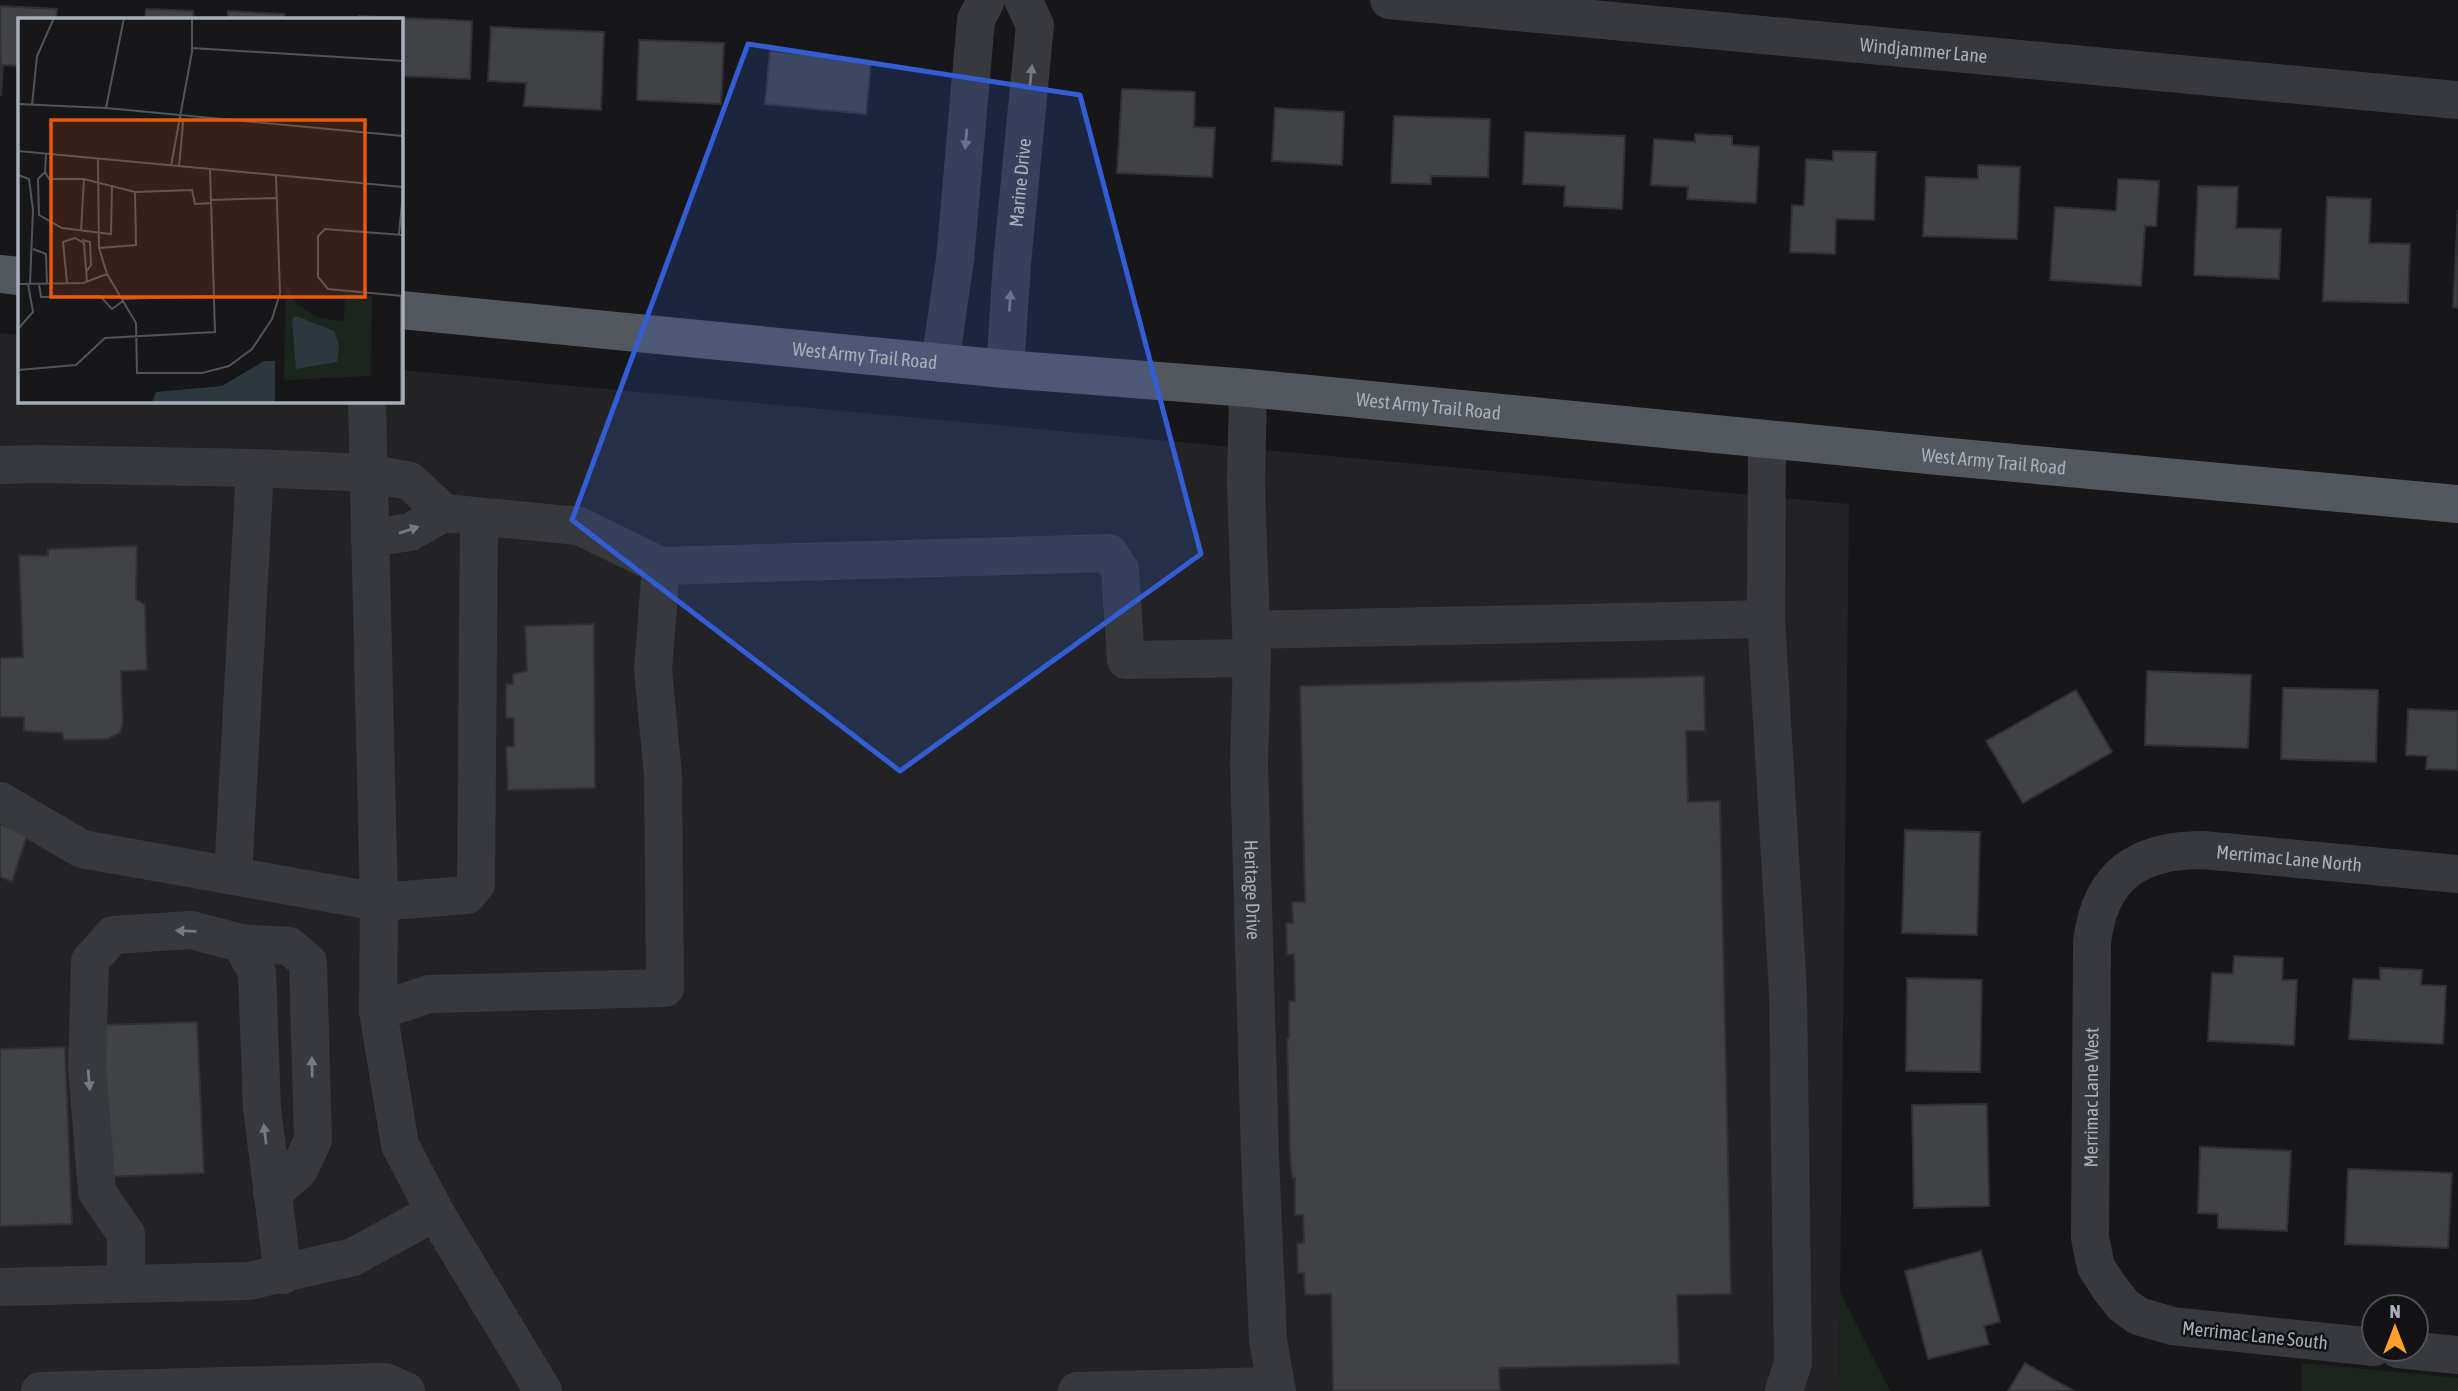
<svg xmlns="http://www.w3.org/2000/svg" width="2458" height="1391" viewBox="0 0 2458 1391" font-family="'Asap Condensed',sans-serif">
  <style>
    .built { fill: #232326 }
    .green { fill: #1c251d }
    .building { fill: #414246; stroke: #313135; stroke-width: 2 }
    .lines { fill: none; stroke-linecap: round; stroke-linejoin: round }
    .minor { stroke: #38393f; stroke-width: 38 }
    .major { stroke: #53575e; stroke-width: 38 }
    .oneway { fill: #767a83 }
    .marked { fill: #325dd4; fill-opacity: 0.2; stroke: #325dd4; stroke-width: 5; stroke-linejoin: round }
    .labels { text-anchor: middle; stroke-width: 5; stroke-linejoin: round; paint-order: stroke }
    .street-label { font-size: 19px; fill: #a8afba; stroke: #121214 }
    .inset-road { fill: none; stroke: #515459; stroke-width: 2 }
    .view { fill: #e8590c; fill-opacity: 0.15; stroke: #e8590c; stroke-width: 3.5 }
    .inset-edge { fill: none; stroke: #a8afba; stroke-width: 3.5 }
  </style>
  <rect width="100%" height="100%" fill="#171719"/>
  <path class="built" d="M0,333L19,335V401H401V370L1849,504L1839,1391H0Z"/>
  <g class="green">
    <path d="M1840,1292L1890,1391H1839Z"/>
    <path d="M2302,1363L2458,1378V1391H2301Z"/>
  </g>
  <g class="building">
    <path d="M0,6L57,9L56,19H19V66L3,65L1,96Z"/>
    <path d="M146,9L193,11V19H145Z"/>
    <path d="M228,11L284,14V19H228Z"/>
    <path d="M359,16L472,21L470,79L401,76V19H359Z"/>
    <path d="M491,27L604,32L601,110L524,106L526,83L488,81Z"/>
    <path d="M639,40L724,43L721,104L637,100Z"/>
    <path d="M770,51L871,61L866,114L765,104Z"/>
    <path d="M1122,89L1195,92L1194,127L1215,128L1212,177L1117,173Z"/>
    <path d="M1275,108L1344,112L1342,165L1272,161Z"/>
    <path d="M1394,116L1490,119L1488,177L1431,176V184L1391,183Z"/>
    <path d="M1525,132L1625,136L1622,209L1564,206L1565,186L1523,184Z"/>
    <path d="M1695,134L1732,136V145L1759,147L1756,203L1687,199L1688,187L1651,185L1654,139L1695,142Z"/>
    <path d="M1833,151L1876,152L1874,220L1836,219L1835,254L1790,252L1792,205L1804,206L1806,159L1833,161Z"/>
    <path d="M1978,165L2020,167L2017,239L1923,236L1926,177L1978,179Z"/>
    <path d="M2118,179L2159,181L2156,226H2145L2141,286L2050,280L2055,207L2116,211Z"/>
    <path d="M2198,186L2238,187L2236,228L2281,229L2279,279L2194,275Z"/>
    <path d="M2327,197L2371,199L2369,243L2410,244L2408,303L2323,301Z"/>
    <path d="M2458,210V308L2453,307Z"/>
    <path d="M137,546L136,599L145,605L147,670L121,671L123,723L120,733L108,739L64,740L62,733L24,731V717H0V658L23,657L19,555L48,556V549Z"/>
    <path d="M594,624L595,788L508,790L506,747L514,746V718H506V684H513V674L527,671L525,626Z"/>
    <path d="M2147,671L2251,675L2248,748L2145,745Z"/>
    <path d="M1704,676L1705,731H1686L1688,802L1720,801L1731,1294L1677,1295L1679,1364L1499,1368L1500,1391H1333L1331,1294L1305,1295L1304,1273H1298L1297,1244L1304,1243L1303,1215H1295V1178H1292L1290,1154L1287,1038H1289V1001H1295L1294,954L1287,955L1286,923H1293L1292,902H1305L1300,686Z"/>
    <path d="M2283,688L2378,690L2376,762L2281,759Z"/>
    <path d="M2076,690L2112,752L2023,803L1986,741Z"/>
    <path d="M2408,709L2458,711V770L2426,769L2427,756L2406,755Z"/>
    <path d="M0,824L27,835L12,882L0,877Z"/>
    <path d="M1905,830L1980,832L1977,935L1902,933Z"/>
    <path d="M2234,956L2283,958L2282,980H2297L2294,1045L2208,1041L2212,973L2233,974Z"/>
    <path d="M2380,968L2422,970L2421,985L2446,986L2443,1044L2349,1039L2353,979L2380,980Z"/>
    <path d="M1907,978L1982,980L1980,1072L1906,1071Z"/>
    <path d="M197,1022L204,1173L104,1177L100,1025Z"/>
    <path d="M65,1047L72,1224L0,1226V1049Z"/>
    <path d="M1987,1104L1989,1206L1914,1208L1912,1105Z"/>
    <path d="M2200,1147L2291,1151L2287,1231L2218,1228V1214L2198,1213Z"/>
    <path d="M2348,1169L2452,1173L2448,1248L2345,1244Z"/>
    <path d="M1981,1251L2000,1322L1984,1326L1989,1344L1928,1359L1905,1271Z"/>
    <path d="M2025,1363L2074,1391H2008Z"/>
  </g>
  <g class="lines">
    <g class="minor">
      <path id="s1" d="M1389,0L2458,100"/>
      <path d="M940,363L955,260L976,20L986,0"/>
      <path id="s2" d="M1005,369L1012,263L1035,25L1023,0"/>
      <path id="s3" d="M1248,388L1246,485L1252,658L1249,763L1260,1157L1268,1340L1277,1391"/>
      <path d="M367,401L379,902L378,1011L400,1145L435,1212"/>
      <path d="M1767,440L1766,619L1788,992L1793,1363L1784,1391"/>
      <path d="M0,465L39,464L255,468"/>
      <path d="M370,538L410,532L444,513L579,526L661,566"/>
      <path d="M1251,630L1766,619"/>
      <path d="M0,801L82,849L379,902L467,895L476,884L479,517"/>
      <path d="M233,876L255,468L368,473L410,481L444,513"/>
      <path d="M241,943L289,946L308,962L313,1140L299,1170L272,1193"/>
      <path d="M378,1011L429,994L665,988L663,775L653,670L661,566L1109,553L1120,570L1126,660L1252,658"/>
      <path d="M126,1283V1234L97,1192L87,1067L90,961L113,935L191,930L241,943L257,972L262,1108L283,1275"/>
      <path d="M0,1287L249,1281L353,1257L435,1212L543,1391"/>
      <path id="s4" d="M2374,1347L2172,1326L2138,1316L2123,1305L2109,1287L2096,1267L2090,1238L2092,942C2100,875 2138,850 2203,850L2458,874"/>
      <path d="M2398,1349L2458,1355"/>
      <path d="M40,1391L385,1382L406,1391"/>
      <path d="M1077,1391L1275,1386"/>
    </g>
    <g class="major">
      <path d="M0,274L19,276"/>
      <path id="s5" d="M401,310L1005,369L1248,388L1939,456L2458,504"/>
    </g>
  </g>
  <defs><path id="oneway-solid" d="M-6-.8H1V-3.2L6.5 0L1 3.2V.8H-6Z" transform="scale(1.75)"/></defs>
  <g class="oneway">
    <use href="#oneway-solid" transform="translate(1031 75) rotate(-84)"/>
    <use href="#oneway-solid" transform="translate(966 139) rotate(95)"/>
    <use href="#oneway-solid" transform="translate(1010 301) rotate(-86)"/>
    <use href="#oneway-solid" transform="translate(409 530) rotate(-19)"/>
    <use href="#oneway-solid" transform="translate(186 931) rotate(-178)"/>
    <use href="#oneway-solid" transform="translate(312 1067) rotate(-91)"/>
    <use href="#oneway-solid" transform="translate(89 1080) rotate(85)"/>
    <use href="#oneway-solid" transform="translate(265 1134) rotate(-97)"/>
  </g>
  <path class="marked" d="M748,44L1080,95L1201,554L900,771L572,520Z"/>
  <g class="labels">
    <g class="street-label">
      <text dy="7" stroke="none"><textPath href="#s1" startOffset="537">Windjammer Lane</textPath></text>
      <text dy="7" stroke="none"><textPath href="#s2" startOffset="187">Marine Drive</textPath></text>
      <text dy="7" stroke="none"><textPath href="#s5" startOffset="466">West Army Trail Road</textPath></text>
      <text dy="7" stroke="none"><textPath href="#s5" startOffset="1032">West Army Trail Road</textPath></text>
      <text dy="7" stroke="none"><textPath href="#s5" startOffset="1600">West Army Trail Road</textPath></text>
      <text dy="7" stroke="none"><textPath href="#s4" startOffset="878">Merrimac Lane North</textPath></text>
      <text dy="7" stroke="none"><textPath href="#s3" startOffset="502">Heritage Drive</textPath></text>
      <text dy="7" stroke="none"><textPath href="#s4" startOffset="474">Merrimac Lane West</textPath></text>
      <text transform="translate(2255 1335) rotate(6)" y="7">Merrimac Lane South</text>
    </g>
  </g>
  <g transform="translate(18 18)">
    <rect width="385" height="385" fill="#171719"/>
    <path d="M268,266L277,284L300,300L326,303L327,275L354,278L353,358L266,362Z" fill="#1c251d"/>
    <path d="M278,298L316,313L321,327L319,344L278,351L274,301ZM246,343H257V385H134L138,374L204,368Z" fill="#2c383e"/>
    <path class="inset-road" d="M174,30L385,43M0,86L88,90L385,118M14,87L19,38L36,0M88,90L106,0M0,133L385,169M28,136L27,154L20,161L21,197L44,210L93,216L94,167M80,141L81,230L89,256M153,148L174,34V0M161,149L165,105L161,97M27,154L31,161H66M0,157L11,161L15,192L12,266M193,182L258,180M63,213L66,161L117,174M381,216L385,175M385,217L307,211L300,218V259L310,271L385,278M64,222L72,224L73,247L68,254M0,228L1,266M81,230L118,227L117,174L174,172L177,186L193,185M15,231L28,236L29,266M49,265L45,224L57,220L66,225L69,264M0,266L65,265L89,256L118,305L119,355H184L211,348L234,331L254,301L262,275L258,158M21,266L23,279L82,278L94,291L105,283M104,281L196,278M0,311L15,294L10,266M0,352L58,347L87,320L197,314L192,151M383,385V278"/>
    <path class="view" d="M33,102H347V279H33Z"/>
    <rect width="385" height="385" class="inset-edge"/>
  </g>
  <g transform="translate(2395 1328)"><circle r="33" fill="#121214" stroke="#4e5156" stroke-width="2"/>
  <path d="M0-5L12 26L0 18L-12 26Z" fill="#ffa129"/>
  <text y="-10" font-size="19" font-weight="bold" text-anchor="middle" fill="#a8afba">N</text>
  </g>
</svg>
